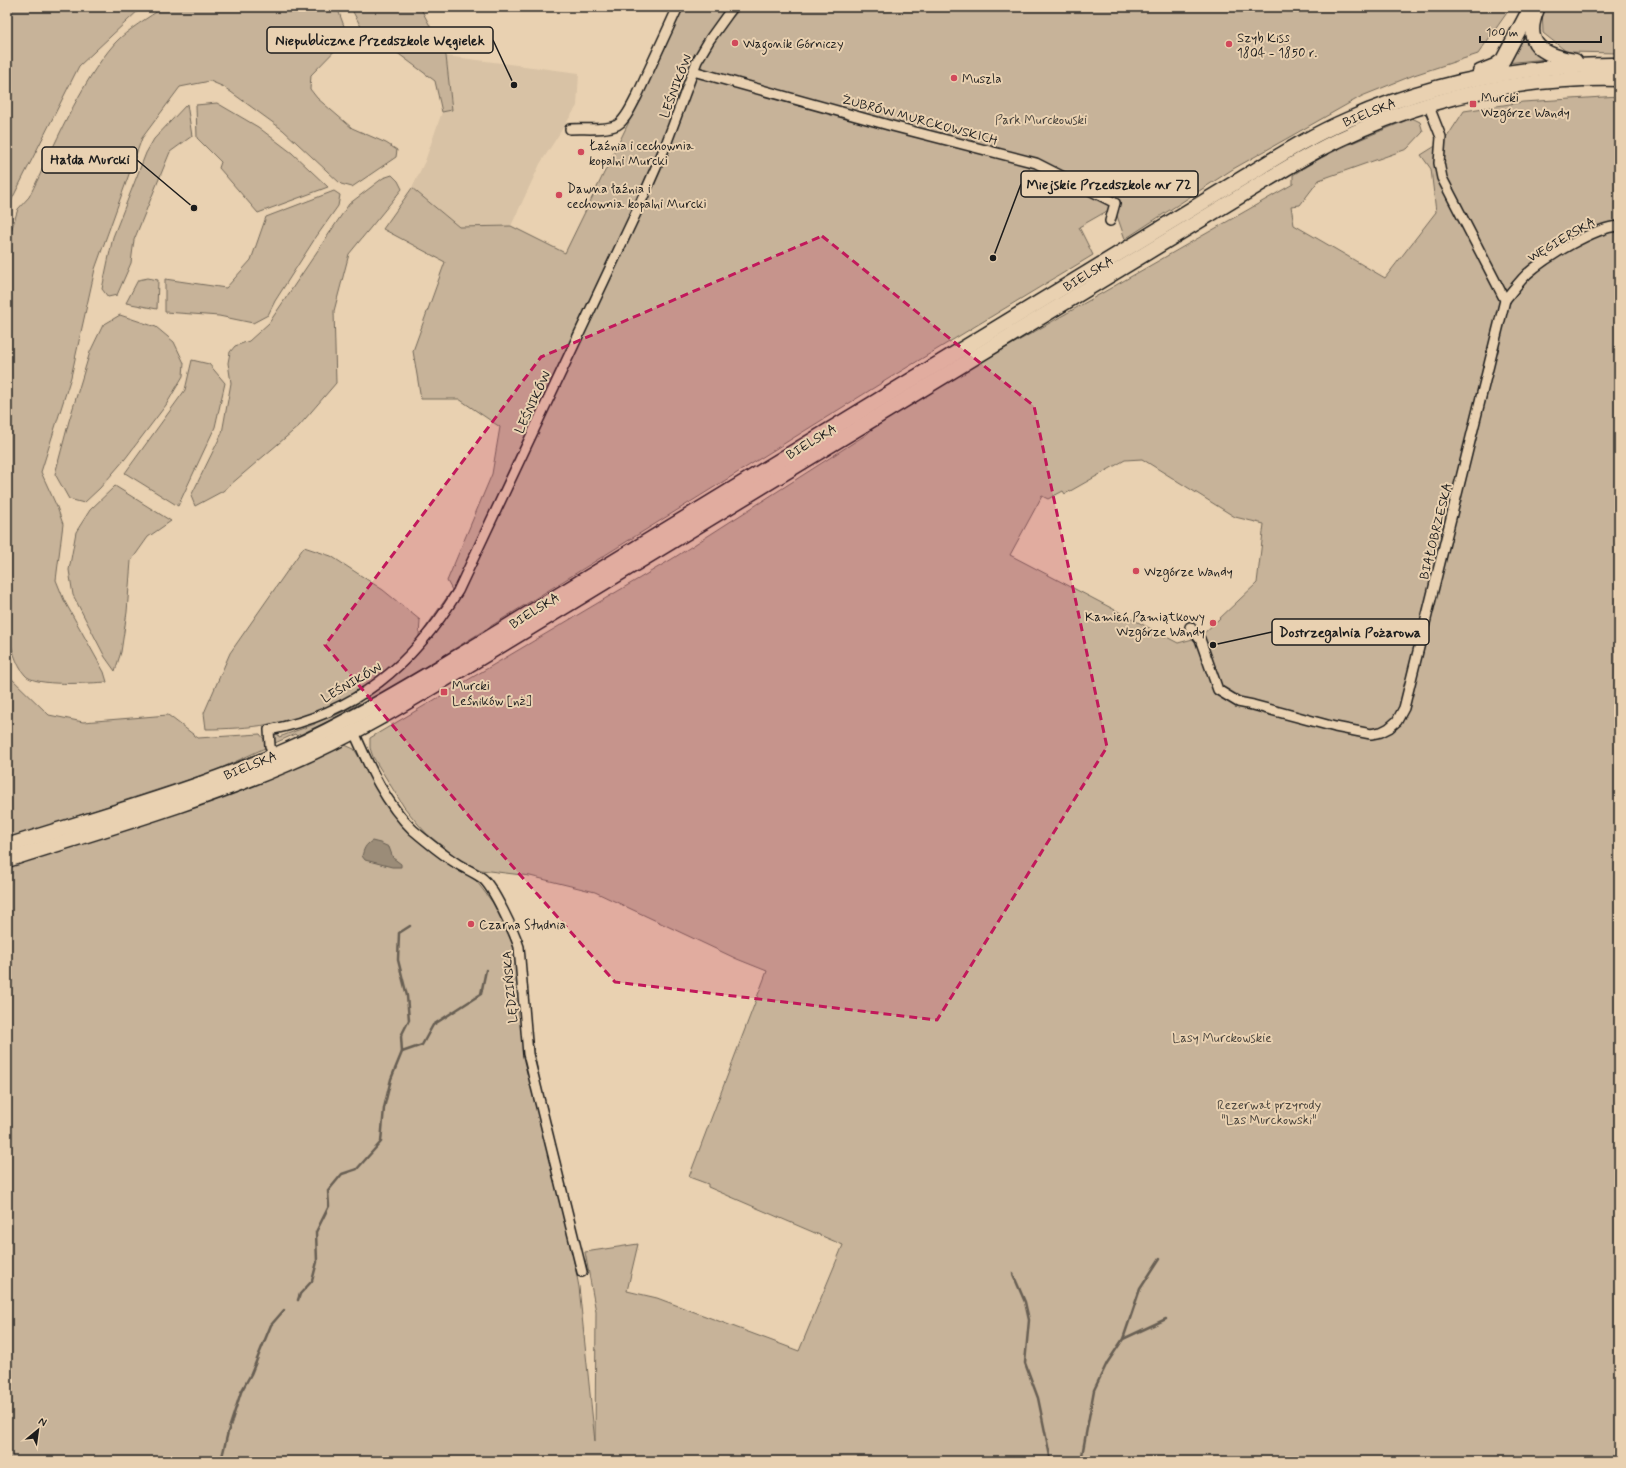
<svg xmlns="http://www.w3.org/2000/svg" width="1626" height="1468" viewBox="0 0 1626 1468" font-family="Mynerve,sans-serif">
  <style>
    .built { fill: #d8c2a5 }
    .green { fill: #c7b399; stroke: #72685a; fill-rule: evenodd }
    .water { fill: #9b8c78; stroke: #685f53 }
    .lines { fill: none; stroke-linecap: round; stroke-linejoin: round }
    .stream { stroke: #685f53; stroke-width: 2.5 }
    .street-casing { stroke: #1c1c1c; stroke-width: 12 }
    .primary-casing { stroke: #1c1c1c; stroke-width: 17 }
    .street { stroke: #e9d1b1; stroke-width: 9 }
    .primary { stroke: #e9d1b1; stroke-width: 14 }
    .marked { fill: #c2185b; fill-opacity: 0.2; stroke: #c2185b; stroke-width: 3; stroke-dasharray: 8 5; stroke-linejoin: round }
    .poi-dot { fill: #d1495b; stroke: #e9d1b1; stroke-width: 1.5 }
    .labels { text-anchor: middle; stroke-width: 4; stroke-linejoin: round; paint-order: stroke }
    .poi-label { font-size: 13px; fill: #1c1c1c; stroke: #e9d1b1; text-anchor: start }
    .street-label { font-size: 13px; fill: #1c1c1c; stroke: #e9d1b1 }
    .park-label { font-size: 13px; fill: #47423b; stroke: #e9d1b1 }
    .leader { fill: none; stroke: #1c1c1c; stroke-width: 1.5 }
    .callout-dot { fill: #1c1c1c; stroke: #e9d1b1; stroke-width: 1.5 }
    .callout { fill: #e9d1b1; stroke: #1c1c1c; stroke-width: 1.5 }
    .callout-label { font-size: 14px; text-anchor: middle; font-weight: bold; fill: #1c1c1c }
  </style>
  <rect width="100%" height="100%" fill="#e9d1b1"/>
  <filter id="ink" filterUnits="userSpaceOnUse"><feTurbulence type="fractalNoise" baseFrequency=".025" numOctaves="2"/><feDisplacementMap in="SourceGraphic" scale="8" xChannelSelector="R" yChannelSelector="G"/><feConvolveMatrix kernelMatrix="1 2 1 2 8 2 1 2 1" color-interpolation-filters="sRGB"/></filter>
  <g filter="url(#ink)">
    <path class="built" d="M446,56L579,73L577,106L540,164L511,226L459,227L412,188L425,161L442,112L452,110Z"/>
    <g class="green">
      <path d="M7,7H142L79,66L8,207L7,213Z"/>
      <path d="M164,7H337L348,37L311,75L310,89L317,98L352,128L386,143L397,150L396,157L352,187L341,184L283,130L224,87L210,81L180,87L142,138L95,269L71,377L41,472L57,507L63,524L56,580L64,600L104,672L107,682C91,683 34,687 25,675C15,664 12,646 7,632V244L18,209L29,197C54,148 79,84 115,43C127,30 149,17 164,7Z"/>
      <path d="M347,7H420L446,56L452,110L442,112L435,81L360,25L352,10Z"/>
      <path d="M681,7H730L723,27L742,7H1511L1478,54L1414,75L1362,96L1233,169L1125,239L1114,207L1079,227L1093,255L888,379L393,687L367,701L365,697L391,678L389,673C370,683 351,697 331,706C292,724 248,729 206,729L204,713L230,653L304,547L331,556L383,590L420,620L419,637L452,590L447,581L492,474L500,427L459,399H421L413,351L445,262L383,229L412,188L459,227L511,226L565,253L664,50Z"/>
      <path d="M1542,7H1619V53L1567,52L1543,33Z"/>
      <path d="M1525,26L1546,59L1506,63Z"/>
      <path d="M1619,96V1461H7V867C123,831 235,796 345,745L354,749L398,820L474,878L493,903L514,946L579,1287L595,1442L596,1312L585,1252L638,1244L627,1291L657,1298L799,1351L843,1245L708,1187V1184L689,1177L767,971L737,959L595,892L530,876L481,870L460,860L427,834L418,824L404,807L373,757L370,748V738L672,559L867,434L885,417L1293,184V175C1329,150 1372,135 1412,118L1420,122L1423,132L1407,149L1319,180L1300,205L1291,206L1294,225L1385,278L1436,212L1431,169L1421,155L1445,140L1464,111L1523,102ZM1142,459L1235,517L1264,524L1257,583L1200,637L1178,643L1010,555L1042,496L1048,499L1063,491L1065,494L1125,460Z"/>
      <path d="M217,103L258,127L292,153L328,187L258,213L219,168L221,162L197,138L196,105Z"/>
      <path d="M187,104L192,136L170,152L134,240L131,263L117,295L108,297L102,289L113,237L146,153L154,139Z"/>
      <path d="M392,175L398,181L402,189L349,254L334,311L336,383L299,426L223,491L195,506L191,496L222,433L231,383L228,363L230,352L235,346L249,341L269,323L349,204L383,178Z"/>
      <path d="M334,191L340,195L338,206L314,240L275,301L268,315L253,323L219,316L165,312V279L226,288L251,260L266,217Z"/>
      <path d="M148,278L158,280L157,309L126,303L138,280Z"/>
      <path d="M120,315L156,327L174,342L184,363L183,376L166,405L125,459L100,488L84,503L69,499L55,474L69,421L90,352L103,325Z"/>
      <path d="M192,360L209,364L225,383L215,427L178,506L125,473L185,390Z"/>
      <path d="M115,486L171,521L148,537L131,561L127,612L121,652L115,671L105,657L73,595L69,570L76,532L90,510Z"/>
      <path d="M7,674L49,715L83,722L168,715L198,738L260,734L264,739L265,748L215,771L7,839Z"/>
      <path d="M361,703L362,705L297,736L295,734L275,743L273,739L275,732H277L279,737L315,724V720L332,717Z"/>
    </g>
    <path class="water" d="M372,841L380,843L389,847L393,858L401,864V867H392L365,860L362,856C364,849 365,845 372,841Z"/>
    <g class="lines">
      <g class="stream">
        <path d="M402,1052L422,1045L433,1025L481,994L486,970"/>
        <path d="M1013,1274L1025,1302L1029,1320L1025,1363L1038,1398L1051,1461"/>
        <path d="M298,1300L300,1294L312,1281L317,1262L316,1232L329,1206L328,1191L342,1174L357,1169L381,1142L384,1108L391,1079L402,1052L401,1036L409,1020L407,996L398,960L399,933L410,926"/>
        <path d="M1123,1339L1140,1289L1160,1258"/>
        <path d="M221,1461L228,1432L241,1392L251,1374L271,1325L284,1310"/>
        <path d="M1081,1461L1094,1390L1107,1363L1123,1339L1166,1319"/>
      </g>
      <defs>
        <g id="street">
          <path d="M693,71L892,126L1036,163L1115,203L1110,221"/>
          <path d="M570,129C584,128 605,131 617,125C626,120 632,105 637,96L678,7"/>
          <path d="M1505,300C1512,291 1519,282 1527,274C1545,258 1595,227 1619,226"/>
          <path d="M1190,627L1200,639L1218,690L1238,702L1253,705L1335,727L1371,734L1381,732L1389,728L1397,721L1404,708L1505,300L1442,178L1439,163L1441,137L1428,104"/>
          <path d="M354,732C369,766 385,803 413,830C426,841 442,854 456,863C465,869 474,872 482,878C493,886 515,934 519,947L528,1054L582,1272"/>
          <path d="M273,756L270,746L269,730C356,713 413,665 458,591L636,213L665,147L697,61L710,39L733,7"/>
        </g>
        <g id="primary">
          <path d="M1537,9C1522,45 1543,55 1575,61"/>
          <path d="M1480,72L1495,66L1503,60L1531,7"/>
          <path d="M7,846C101,816 196,790 287,750C350,722 410,685 469,650L1246,176C1279,156 1312,135 1347,120C1433,82 1525,64 1619,65"/>
          <path d="M7,860C101,830 196,803 287,764C353,736 414,698 475,661L1255,187C1283,170 1310,153 1340,139C1427,97 1522,77 1619,79"/>
        </g>
      </defs>
      <use href="#street" class="street-casing"/>
      <use href="#primary" class="primary-casing"/>
      <use href="#street" class="street"/>
      <use href="#primary" class="primary"/>
    </g>
  </g>
  <path class="marked" d="M822,236L1034,406L1107,747L937,1020L615,982L484,834L325,645L541,357Z"/>
  <g class="poi-dot">
    <circle cx="735" cy="43" r="4"/>
    <circle cx="1229" cy="44" r="4"/>
    <circle cx="954" cy="78" r="4"/>
    <rect x="1469" y="100" width="8" height="8" rx="2"/>
    <circle cx="581" cy="152" r="4"/>
    <circle cx="559" cy="195" r="4"/>
    <circle cx="1136" cy="571" r="4"/>
    <circle cx="1213" cy="623" r="4"/>
    <rect x="440" y="688" width="8" height="8" rx="2"/>
    <circle cx="471" cy="924" r="4"/>
  </g>
  <g class="labels">
    <g class="poi-label">
      <text x="1237" y="42">Szyb Kiss<tspan x="1237" dy="15">1804 - 1850 r.</tspan></text>
      <text x="743" y="48">Wagonik Górniczy</text>
      <text x="962" y="83">Muszla</text>
      <text x="1481" y="102">Murcki<tspan x="1481" dy="15">Wzgórze Wandy</tspan></text>
      <text x="589" y="150">Łaźnia i cechownia<tspan x="589" dy="15">kopalni Murcki</tspan></text>
      <text x="567" y="193">Dawna łaźnia i<tspan x="567" dy="15">cechownia kopalni Murcki</tspan></text>
      <text x="1144" y="576">Wzgórze Wandy</text>
      <text x="1205" y="621" text-anchor="end">Kamień Pamiątkowy<tspan x="1205" dy="15">Wzgórze Wandy</tspan></text>
      <text x="452" y="690">Murcki<tspan x="452" dy="15">Leśników [nż]</tspan></text>
      <text x="479" y="929">Czarna Studnia</text>
    </g>
    <g class="street-label">
      <text transform="translate(675 86) rotate(-69)" y="5">LEŚNIKÓW</text>
      <text transform="translate(1369 112) rotate(-22)" y="5">BIELSKA</text>
      <text transform="translate(920 119) rotate(15)" y="5">ŻUBRÓW MURCKOWSKICH</text>
      <text transform="translate(1561 239) rotate(-30)" y="5">WĘGIERSKA</text>
      <text transform="translate(1088 273) rotate(-31)" y="5">BIELSKA</text>
      <text transform="translate(532 402) rotate(-65)" y="5">LEŚNIKÓW</text>
      <text transform="translate(811 441) rotate(-31)" y="5">BIELSKA</text>
      <text transform="translate(1435 531) rotate(-76)" y="5">BIAŁOBRZESKA</text>
      <text transform="translate(534 610) rotate(-32)" y="5">BIELSKA</text>
      <text transform="translate(351 682) rotate(-30)" y="5">LEŚNIKÓW</text>
      <text transform="translate(250 765) rotate(-22)" y="5">BIELSKA</text>
      <text transform="translate(509 987) rotate(-95)" y="5">LĘDZIŃSKA</text>
    </g>
    <g class="park-label">
      <text x="1041" y="124">Park Murckowski</text>
      <text x="1222" y="1042">Lasy Murckowskie</text>
      <text x="1269" y="1109">Rezerwat przyrody<tspan x="1269" dy="15">"Las Murckowski"</tspan></text>
    </g>
  </g>
  <path class="leader" d="M514 85L493 40M194 208L137 160M993 258L1021 184M1213 645L1272 632"/>
  <g class="callout-dot">
    <circle cx="514" cy="85" r="4"/>
    <circle cx="194" cy="208" r="4"/>
    <circle cx="993" cy="258" r="4"/>
    <circle cx="1213" cy="645" r="4"/>
  </g>
  <g class="callout">
    <rect x="267" y="27" width="226" height="26" rx="4"/>
    <rect x="42" y="147" width="95" height="26" rx="4"/>
    <rect x="1021" y="171" width="177" height="26" rx="4"/>
    <rect x="1272" y="619" width="157" height="26" rx="4"/>
  </g>
  <g class="callout-label">
    <text x="380" y="45">Niepubliczne Przedszkole Węgielek</text>
    <text x="90" y="164">Hałda Murcki</text>
    <text x="1109" y="189">Miejskie Przedszkole nr 72</text>
    <text x="1350" y="637">Dostrzegalnia Pożarowa</text>
  </g>
  <rect width="1626" height="1468" fill="none" stroke="#e9d1b1" stroke-width="24"/>
  <rect x="12" y="12" width="1602" height="1444" fill="none" stroke="#1c1c1c" stroke-width="1.5" filter="url(#ink)"/>
  <g transform="translate(38 1430) rotate(29)" stroke="#e9d1b1" stroke-width="3" paint-order="stroke">
  <path d="M0-3L7 15L0 10L-7 15Z" fill="#1c1c1c"/>
  <text y="-6" font-size="11" font-weight="bold" text-anchor="middle" fill="#1c1c1c">N</text>
  </g>
  <path d="M1480 36v6h121v-6" fill="none" stroke="#1c1c1c" stroke-width="2"/>
  <text x="1486" y="36" font-size="12" fill="#1c1c1c" stroke="#e9d1b1" stroke-width="3" paint-order="stroke">100 m</text>
</svg>
